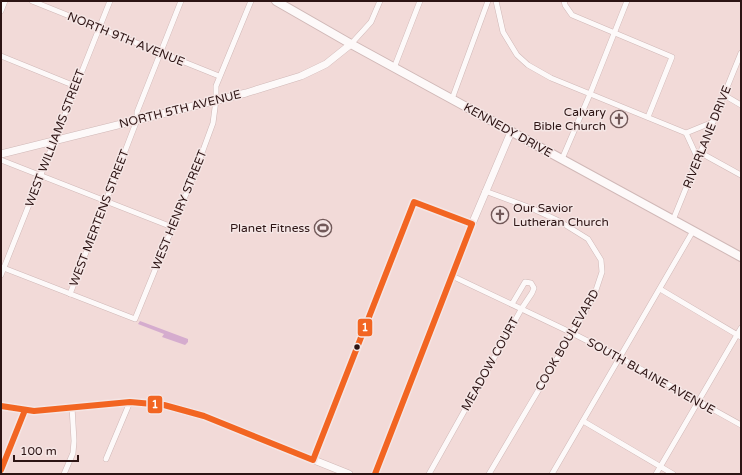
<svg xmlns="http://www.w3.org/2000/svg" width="742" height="475" viewBox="0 0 742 475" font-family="'Varela Round',sans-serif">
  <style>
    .forest { fill: #d5acce }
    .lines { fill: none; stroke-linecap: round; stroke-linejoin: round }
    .street-casing { stroke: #d0b8b7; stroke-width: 6 }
    .secondary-casing { stroke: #d0b8b7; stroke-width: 8 }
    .primary-casing { stroke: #d0b8b7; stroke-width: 10 }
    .street { stroke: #fdf9f9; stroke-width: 5 }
    .secondary { stroke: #fdf9f9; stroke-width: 7 }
    .primary { stroke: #fdf9f9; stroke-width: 8 }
    .bus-1-casing { stroke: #f5e6e5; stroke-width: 9 }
    .bus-1 { stroke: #f26522; stroke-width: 6 }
    .bus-dot { fill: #2d1414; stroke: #f5e6e5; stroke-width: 1.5 }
    .labels { text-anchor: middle; stroke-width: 3; stroke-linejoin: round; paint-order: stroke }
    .street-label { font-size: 12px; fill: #2d1414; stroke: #f5e6e5 }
    .poi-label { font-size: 12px; fill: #2d1414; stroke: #f5e6e5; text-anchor: end }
    .line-badge { stroke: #f5e6e5; stroke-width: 1.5 }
    .badge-label { font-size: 11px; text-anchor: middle; font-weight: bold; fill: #fff }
  </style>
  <rect width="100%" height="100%" fill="#f2dad8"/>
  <path class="forest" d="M140,321L188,339V342L185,345L162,337L164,334L138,324Z"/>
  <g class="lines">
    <defs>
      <g id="street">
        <path d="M32,1L219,76"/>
        <path d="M496,1L503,32L517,55L528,65L551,78L686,133L713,122"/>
        <path d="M564,1L565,5L572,15L672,57L648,117"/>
        <path d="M1,11L5,1"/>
        <path d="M351,44L371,22L380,1"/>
        <path d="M1,56L75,86"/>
        <path d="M394,68L420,1"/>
        <path d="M724,95L741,105"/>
        <path d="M452,99L488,1"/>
        <path d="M686,133L698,159"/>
        <path d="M701,153L741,175"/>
        <path d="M562,159L590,94L627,1"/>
        <path d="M1,160L172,227"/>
        <path d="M485,191L531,208L559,221L588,239L601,260L602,272L594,296L489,474"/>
        <path d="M673,220L741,53"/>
        <path d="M1,267L135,319L195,172L213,123L216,100V86L251,1"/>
        <path d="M1,275L110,1"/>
        <path d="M452,276L572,333L619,357L741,425"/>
        <path d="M660,289L741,337"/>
        <path d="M70,294L137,120V112L181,1"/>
        <path d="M583,421L673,474"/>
        <path d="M106,459L130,402"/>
        <path d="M1,470L25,410"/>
        <path d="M64,474L73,453L74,441L72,407"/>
        <path d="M429,474L522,308L532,293L534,288L531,283L525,282L512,304"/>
        <path d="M552,474L693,231"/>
        <path d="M656,474L741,328"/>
      </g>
      <g id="secondary">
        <path d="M1,154L246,93L301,76L326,64L351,44"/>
        <path d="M1,406L34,411L130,402L164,405L204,416L349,474"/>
        <path d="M375,474L472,224L511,132"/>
      </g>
      <path id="primary" d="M276,1L351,44L741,257"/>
    </defs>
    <use href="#street" class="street-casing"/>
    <use href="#secondary" class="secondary-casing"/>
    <use href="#primary" class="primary-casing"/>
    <use href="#street" class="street"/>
    <use href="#secondary" class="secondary"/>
    <use href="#primary" class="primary"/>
    <defs>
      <g id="bus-1">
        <path d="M1,406L34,411L130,402L164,405L204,416L313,460L414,202L472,224L375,474"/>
        <path d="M1,470L25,410"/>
      </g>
    </defs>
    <use href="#bus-1" class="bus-1-casing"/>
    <use href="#bus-1" class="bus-1"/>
  </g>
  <defs>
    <symbol id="church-ring" viewBox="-11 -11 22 22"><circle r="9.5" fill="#f5e6e5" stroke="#725959" stroke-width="1.5"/><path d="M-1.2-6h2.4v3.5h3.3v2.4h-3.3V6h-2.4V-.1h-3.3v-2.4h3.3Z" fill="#725959"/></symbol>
    <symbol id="stadium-ring" viewBox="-11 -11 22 22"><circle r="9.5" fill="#f5e6e5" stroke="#725959" stroke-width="1.5"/><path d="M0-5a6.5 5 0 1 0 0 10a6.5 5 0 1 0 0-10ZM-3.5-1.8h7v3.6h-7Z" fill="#725959"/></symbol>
  </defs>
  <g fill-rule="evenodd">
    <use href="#church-ring" x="609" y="109" width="20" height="20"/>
    <use href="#church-ring" x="490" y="205" width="20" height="20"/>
    <use href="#stadium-ring" x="313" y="218" width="20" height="20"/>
  </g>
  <circle class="bus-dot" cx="357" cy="347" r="3.5"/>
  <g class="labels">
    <g class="street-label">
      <text transform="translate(126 39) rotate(22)" y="4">NORTH 9TH AVENUE</text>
      <text transform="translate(180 109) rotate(-14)" y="4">NORTH 5TH AVENUE</text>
      <text transform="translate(508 130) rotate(29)" y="4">KENNEDY DRIVE</text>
      <text transform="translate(707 137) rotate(-68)" y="4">RIVERLANE DRIVE</text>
      <text transform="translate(55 138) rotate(-69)" y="4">WEST WILLIAMS STREET</text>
      <text transform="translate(179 210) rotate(-68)" y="4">WEST HENRY STREET</text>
      <text transform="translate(99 218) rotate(-69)" y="4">WEST MERTENS STREET</text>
      <text transform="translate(567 340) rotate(-60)" y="4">COOK BOULEVARD</text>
      <text transform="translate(490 364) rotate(-61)" y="4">MEADOW COURT</text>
      <text transform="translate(651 376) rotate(29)" y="4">SOUTH BLAINE AVENUE</text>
    </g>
    <g class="poi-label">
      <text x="606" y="116">Calvary<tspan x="606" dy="14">Bible Church</tspan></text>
      <text x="513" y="212" text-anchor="start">Our Savior<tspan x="513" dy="14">Lutheran Church</tspan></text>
      <text x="310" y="232">Planet Fitness</text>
    </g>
  </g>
  <g class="line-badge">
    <rect x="357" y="318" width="16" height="19" rx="4" fill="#f26522"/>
    <rect x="147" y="395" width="16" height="19" rx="4" fill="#f26522"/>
  </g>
  <g class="badge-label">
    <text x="365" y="331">1</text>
    <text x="155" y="408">1</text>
  </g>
  <rect width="742" height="475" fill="none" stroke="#2d1414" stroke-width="4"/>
  <path d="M14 455v6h64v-6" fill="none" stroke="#2d1414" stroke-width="2"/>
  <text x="20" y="455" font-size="12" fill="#2d1414" stroke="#f5e6e5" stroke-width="3" paint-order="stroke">100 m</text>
</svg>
